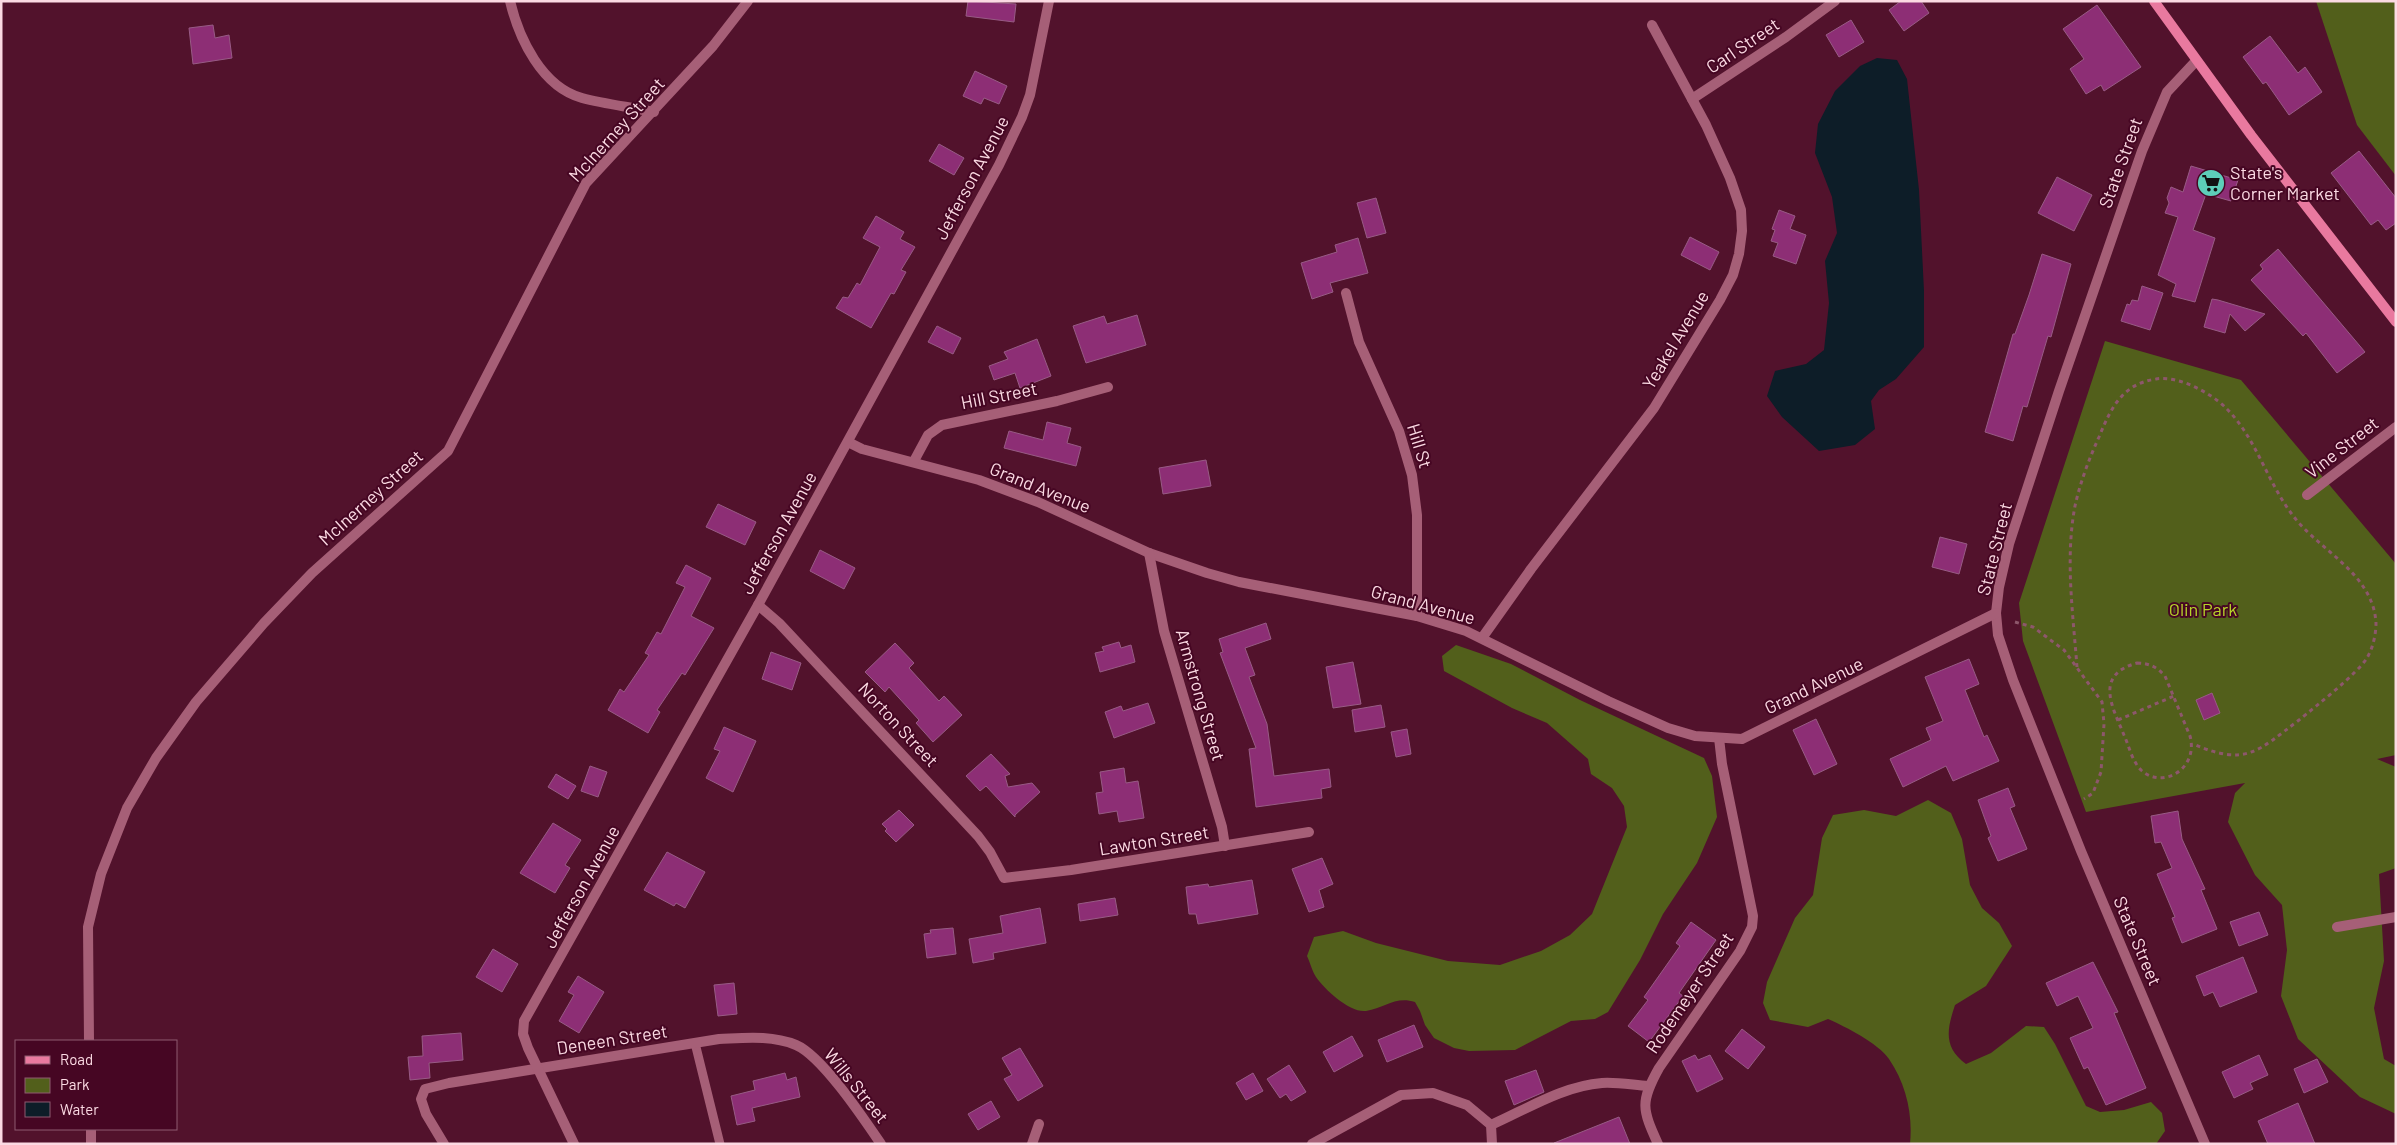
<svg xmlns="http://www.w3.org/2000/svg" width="2397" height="1145" viewBox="0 0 2397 1145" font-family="Barlow,sans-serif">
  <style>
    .green { fill: #525f1b }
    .water { fill: #0d1d28 }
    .building { fill: #8d2e75; stroke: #985b85 }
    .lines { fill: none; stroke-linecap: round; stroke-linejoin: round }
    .path { stroke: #8d576b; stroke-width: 3; stroke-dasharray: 4 4; stroke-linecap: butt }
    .lane { stroke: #a65f77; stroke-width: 9 }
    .street { stroke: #a65f77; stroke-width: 10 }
    .secondary { stroke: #e9799f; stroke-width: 10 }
    .labels { text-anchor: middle; stroke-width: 4; stroke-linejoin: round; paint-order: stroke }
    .street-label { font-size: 18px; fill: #fbdae3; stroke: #460623 }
    .poi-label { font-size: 18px; fill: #fbdae3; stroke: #460623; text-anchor: start }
    .park-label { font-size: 18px; fill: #b7d42a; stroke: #460623 }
  </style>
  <rect width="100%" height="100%" fill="#52122c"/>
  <g class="green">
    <path d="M2316,1H2396V176L2357,125Z"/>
    <path d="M2105,341L2241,380L2396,564V755L2377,759L2396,767V868L2379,874L2384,961L2374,1008L2384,1059L2396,1066V1114L2360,1097L2298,1039L2281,996L2287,950L2282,905L2255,875L2228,822L2235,793L2245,783L2086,812L2023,641L2019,603Z"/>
    <path d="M1456,645L1511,664L1580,700L1704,758L1712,776L1717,817L1697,863L1663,914L1640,960L1608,1012L1595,1019L1571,1021L1515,1050L1469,1051L1454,1048L1434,1038L1425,1025L1420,1011L1415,1002C1395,996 1385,1008 1366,1011C1350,1013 1325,990 1316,977C1312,971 1310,962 1307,956L1314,937L1343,931L1376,943L1448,961L1500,965L1541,951L1570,935L1592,914L1627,827L1624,806L1612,788L1591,774L1588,759L1547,723L1512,708L1444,671L1442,656Z"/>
    <path d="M1928,800L1951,813L1962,839L1970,885L1982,908L1999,923L2012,946L1986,986L1955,1005C1947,1029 1943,1047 1966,1064L1991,1053L2026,1026L2044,1027L2055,1044L2086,1106L2100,1112L2124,1110L2151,1102L2162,1113L2165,1131L2156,1144H1910C1913,1114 1906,1084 1889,1059C1878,1043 1846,1027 1828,1019L1808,1027L1770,1020L1763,1003L1767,982L1795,918L1813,895L1822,838L1833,815L1864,810L1896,816Z"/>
  </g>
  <path class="water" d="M1877,58L1897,60L1907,79L1919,190L1924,291V347L1896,379L1879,390L1871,401L1875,429L1855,445L1819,451L1782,417L1767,396L1775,371L1806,364L1824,350L1829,303L1825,261L1837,233L1832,197L1815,153L1818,124L1835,91L1860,66Z"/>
  <g class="building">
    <path d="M968,1L1016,4L1014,22L966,16Z"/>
    <path d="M1901,1H1921L1929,13L1904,31L1889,10Z"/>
    <path d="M2097,5L2141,67L2104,91L2101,85L2086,94L2070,69L2084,59L2063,29Z"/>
    <path d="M1851,20L1864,42L1839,57L1826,35Z"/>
    <path d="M213,25L215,38L229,35L232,58L193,64L189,28Z"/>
    <path d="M2270,36L2298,73L2305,67L2322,92L2289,115L2266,82L2263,84L2243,57Z"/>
    <path d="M975,71L1007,86L999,104L984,98L981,104L963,96Z"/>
    <path d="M939,144L964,158L954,175L929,161Z"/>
    <path d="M2359,151L2396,198V223L2386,230L2378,220L2371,225L2331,173Z"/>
    <path d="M2191,166L2238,180L2231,201L2206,194L2193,230L2215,238L2195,302L2172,296L2176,284L2158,275L2178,217L2165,213L2169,203L2167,198L2171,187L2183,192Z"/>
    <path d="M2057,177L2092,195L2074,231L2038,213Z"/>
    <path d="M1376,198L1386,233L1367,238L1357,203Z"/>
    <path d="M1779,210L1795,216L1790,229L1806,235L1796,264L1773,256L1778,243L1771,241L1775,230L1772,229Z"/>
    <path d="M876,216L904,232L900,239L915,247L901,270L906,272L894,294L891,293L871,328L836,308L843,297L848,298L857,283L860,285L880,247L863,238Z"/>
    <path d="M1690,237L1719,252L1710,270L1681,255Z"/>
    <path d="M1358,238L1368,273L1330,283L1333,292L1312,299L1301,263L1337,252L1335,245Z"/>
    <path d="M2278,249L2365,352L2337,373L2306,333L2303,336L2251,280L2263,269L2260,265Z"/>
    <path d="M2042,254L2071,264L2051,337L2048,336L2027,407L2023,406L2013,441L1985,432L2013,334H2015L2029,295Z"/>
    <path d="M2142,286L2163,293L2150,330L2121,321L2127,304L2130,305L2132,300L2138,301Z"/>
    <path d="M2212,299L2218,300L2265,314L2245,331L2230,314L2225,333L2204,327Z"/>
    <path d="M1137,315L1146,345L1086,363L1073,326L1104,316L1107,324Z"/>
    <path d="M937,326L961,338L953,354L928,342Z"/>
    <path d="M1037,339L1051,376L1020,388L1015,373L994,380L989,366L1008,359L1004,352Z"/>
    <path d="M1047,422L1071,428L1067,443L1081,447L1076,466L1004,448L1009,431L1043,440Z"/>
    <path d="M1206,460L1211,486L1163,494L1159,468Z"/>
    <path d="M718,504L756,522L745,545L706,527Z"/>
    <path d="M1940,537L1967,544L1959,574L1932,567Z"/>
    <path d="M820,550L855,568L844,589L810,571Z"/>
    <path d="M686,565L711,578L691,616L714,628L685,675L682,673L657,710L660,712L648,733L608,710L620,689L624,692L649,655L645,653L657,632L661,634L685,587L676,583Z"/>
    <path d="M1266,623L1271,639L1245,648L1255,675L1249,677L1267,724L1274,776L1329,769L1331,787L1321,789L1322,798L1256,807L1249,749L1256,748L1220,653L1223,652L1219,639Z"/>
    <path d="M1119,642L1121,648L1131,645L1135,662L1100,672L1095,653L1104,651L1102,647Z"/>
    <path d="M895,643L914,663L909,668L939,701L944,696L962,715L933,742L916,723L919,720L889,687L885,692L865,672Z"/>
    <path d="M771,652L801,663L792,690L762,679Z"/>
    <path d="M1969,659L1979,684L1965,690L1984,737L1987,735L1999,761L1953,781L1946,766L1903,787L1890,759L1931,740L1926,728L1943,721L1925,677Z"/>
    <path d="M1353,662L1361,704L1333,708L1326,667Z"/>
    <path d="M2212,693L2220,713L2204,720L2196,700Z"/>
    <path d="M1148,703L1155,723L1114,738L1105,712L1121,706L1123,711Z"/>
    <path d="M1381,705L1385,727L1355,732L1352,710Z"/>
    <path d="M1816,719L1837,764L1814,775L1793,730Z"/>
    <path d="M724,727L756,741L733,792L706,778L720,751L714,749Z"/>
    <path d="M1407,729L1411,754L1396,757L1391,732Z"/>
    <path d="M991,754L1010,774L1005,776L1008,787L1032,783L1040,792L1015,815V817L986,786L980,791L966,776Z"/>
    <path d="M590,766L607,772L598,797L581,791Z"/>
    <path d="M1124,768L1126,783L1138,781L1144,818L1119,822L1117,811L1099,814L1096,793L1103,792L1100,772Z"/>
    <path d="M556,774L576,786L568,799L548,787Z"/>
    <path d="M2008,788L2015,806L2010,808L2027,849L1998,861L1988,838L1991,836L1978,800Z"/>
    <path d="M899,810L914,825L896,842L885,831L887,829L882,824Z"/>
    <path d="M2178,811L2182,839L2205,889L2201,890L2217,929L2182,943L2172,918L2175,917L2157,874L2172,868L2161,842L2155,843L2151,816Z"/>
    <path d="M553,823L581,840L565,865L570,868L555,893L520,873Z"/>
    <path d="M667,852L705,872L685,908L676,903L674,906L644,890Z"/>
    <path d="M1322,858L1333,884L1319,890L1324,907L1309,912L1292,869Z"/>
    <path d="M1252,880L1258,914L1198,924L1196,914H1189L1186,887L1208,884L1209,887Z"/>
    <path d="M1115,898L1118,915L1080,921L1078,904Z"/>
    <path d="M1040,908L1046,943L993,953L994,959L973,963L969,939L1003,933L1000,916Z"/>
    <path d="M2259,912L2268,935L2239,946L2230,922Z"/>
    <path d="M1691,922L1716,940L1679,993L1683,996L1649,1042L1628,1026L1648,1000L1644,997L1680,946L1676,943Z"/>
    <path d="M953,928L956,954L927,958L924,934L931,933L930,930Z"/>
    <path d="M493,949L518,964L502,992L476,977Z"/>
    <path d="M2243,957L2257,992L2220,1007L2213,992L2204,996L2196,976Z"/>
    <path d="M2093,962L2118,1012L2114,1013L2146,1088L2106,1105L2088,1067L2084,1069L2070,1038L2093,1028L2078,996L2057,1006L2046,983Z"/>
    <path d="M578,976L604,992L579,1033L559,1021L574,995L568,992Z"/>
    <path d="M734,983L737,1014L718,1016L714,985Z"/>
    <path d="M1414,1025L1423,1047L1387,1062L1378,1040Z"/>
    <path d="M1742,1029L1765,1047L1748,1069L1725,1051Z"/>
    <path d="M461,1033L463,1060L429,1063L430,1078L410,1080L408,1057L423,1056L422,1036Z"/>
    <path d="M1352,1036L1363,1056L1334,1072L1323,1052Z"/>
    <path d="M1020,1048L1043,1086L1018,1101L1004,1079L1012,1075L1002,1058Z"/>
    <path d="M1695,1055L1698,1060L1710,1055L1723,1079L1697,1092L1682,1061Z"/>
    <path d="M2259,1055L2268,1075L2250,1083L2253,1089L2234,1098L2222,1072Z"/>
    <path d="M2317,1059L2328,1082L2304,1093L2294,1069Z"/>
    <path d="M1289,1065L1306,1092L1291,1101L1286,1094L1280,1098L1267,1079Z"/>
    <path d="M1536,1070L1544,1092L1514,1105L1505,1081Z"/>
    <path d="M785,1073L787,1080L796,1077L800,1097L752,1108L755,1121L737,1125L731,1096L755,1090L753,1081Z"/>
    <path d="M1253,1073L1263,1091L1246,1100L1236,1083Z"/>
    <path d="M991,1101L1000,1117L978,1130L968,1114Z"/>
    <path d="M2298,1103L2315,1144H2268L2258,1121Z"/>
    <path d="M1619,1117L1630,1144H1554V1143Z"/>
  </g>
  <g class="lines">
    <g class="path">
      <path d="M2015,622L2033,627L2064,650L2102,702L2104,724L2101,772L2093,793L2084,799"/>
      <path d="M2137,663C2149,663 2157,667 2165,676L2190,736C2199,769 2162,790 2141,770C2132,761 2129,746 2124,735C2112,706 2094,675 2137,663Z"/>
      <path d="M2077,667C2073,614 2065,558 2075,506C2080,483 2089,459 2099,437C2111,408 2122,384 2156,379C2178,375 2211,393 2226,408C2256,438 2266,479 2291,513C2317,550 2373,572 2376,623C2376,634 2373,648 2367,658C2357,674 2315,707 2299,720C2258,751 2246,767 2193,744"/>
      <path d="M2118,720L2174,696"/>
    </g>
    <path class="lane" d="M695,1043L720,1144"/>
    <g class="street">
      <path d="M510,1C519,39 542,87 582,98C605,104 630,107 654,112"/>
      <path d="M2196,61L2167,92L2142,151L2059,391L2009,544L1999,587L1996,613L1998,635L2013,680L2081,851L2205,1144"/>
      <path d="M1692,99L1786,37L1835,1"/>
      <path d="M1346,293L1359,342L1399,431L1412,475L1417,515V616"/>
      <path d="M848,442L862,449L979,480L1038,502L1149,553L1207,573L1239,582L1417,616L1466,631L1608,701L1668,728L1695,736L1742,739L1996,613"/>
      <path d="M914,461L928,435L942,425L1057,401L1108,387"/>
      <path d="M2307,495L2396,427"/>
      <path d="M1149,553L1164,631L1222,827L1225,846"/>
      <path d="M758,605L779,623L978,836L990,852L1004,878L1071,870L1309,832"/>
      <path d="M1482,638L1531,569L1654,408L1720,300L1733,275L1739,254L1742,231L1741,210L1730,178L1706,125L1652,25"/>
      <path d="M2337,927L2396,917"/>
      <path d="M89,1041L88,927L101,874L127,808L156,758L196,702L264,623L312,573L448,451L586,183L713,46L748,1"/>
      <path d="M1491,1125C1527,1109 1563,1086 1602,1083C1617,1082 1633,1085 1648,1086"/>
      <path d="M91,1129V1144"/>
      <path d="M444,1144L426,1114L421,1099L425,1089L449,1083L719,1039C745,1038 771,1035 796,1045C822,1056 864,1119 881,1144"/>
      <path d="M574,1144L528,1048L523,1034L524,1021L758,605L999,165L1022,117L1030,95L1049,1"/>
      <path d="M1032,1144L1039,1124"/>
      <path d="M1312,1144L1401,1095L1433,1093L1467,1105L1491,1125L1492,1144"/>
      <path d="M1658,1144C1642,1109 1640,1102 1659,1068L1740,951L1752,927L1753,916L1722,764L1719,738"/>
    </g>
    <path class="secondary" d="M2154,1L2251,135L2396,322"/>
  </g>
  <defs>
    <symbol id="supermarket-disc" viewBox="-11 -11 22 22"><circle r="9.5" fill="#5dceb9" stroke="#460623"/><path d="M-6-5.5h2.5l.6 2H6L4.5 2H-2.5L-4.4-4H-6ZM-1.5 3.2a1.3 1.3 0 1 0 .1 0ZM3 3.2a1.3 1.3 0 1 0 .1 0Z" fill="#111"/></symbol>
  </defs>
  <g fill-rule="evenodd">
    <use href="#supermarket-disc" x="2195" y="167" width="32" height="32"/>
  </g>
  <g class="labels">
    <g class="street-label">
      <text transform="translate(1743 46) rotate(-34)" y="6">Carl Street</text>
      <text transform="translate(617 130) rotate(-48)" y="6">McInerney Street</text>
      <text transform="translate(2121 163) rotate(-70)" y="6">State Street</text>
      <text transform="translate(972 178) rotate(-62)" y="6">Jefferson Avenue</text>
      <text transform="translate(1676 340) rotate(-59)" y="6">Yeakel Avenue</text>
      <text transform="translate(999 396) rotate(-11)" y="6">Hill Street</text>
      <text transform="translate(1419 446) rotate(73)" y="6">Hill St</text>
      <text transform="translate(2342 448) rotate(-38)" y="6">Vine Street</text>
      <text transform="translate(1040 488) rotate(22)" y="6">Grand Avenue</text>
      <text transform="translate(371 498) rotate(-42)" y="6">McInerney Street</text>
      <text transform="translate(779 533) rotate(-61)" y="6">Jefferson Avenue</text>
      <text transform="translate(1995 549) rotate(-76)" y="6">State Street</text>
      <text transform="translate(1423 605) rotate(15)" y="6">Grand Avenue</text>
      <text transform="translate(1814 686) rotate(-26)" y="6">Grand Avenue</text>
      <text transform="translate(1200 695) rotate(74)" y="6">Armstrong Street</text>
      <text transform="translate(898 725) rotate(47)" y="6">Norton Street</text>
      <text transform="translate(1154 841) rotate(-9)" y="6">Lawton Street</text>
      <text transform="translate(582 887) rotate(-61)" y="6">Jefferson Avenue</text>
      <text transform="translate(2137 941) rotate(67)" y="6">State Street</text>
      <text transform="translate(1690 993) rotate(-56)" y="6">Rodemeyer Street</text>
      <text transform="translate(612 1040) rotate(-9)" y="6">Deneen Street</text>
      <text transform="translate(856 1086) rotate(51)" y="6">Wills Street</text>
    </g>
    <g class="poi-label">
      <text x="2230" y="179">State's<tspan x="2230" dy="21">Corner Market</tspan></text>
    </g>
    <g class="park-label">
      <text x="2203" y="616">Olin Park</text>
    </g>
  </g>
  <rect width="2397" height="1145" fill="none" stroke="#fbdae3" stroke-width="5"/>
  <rect x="15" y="1040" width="162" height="90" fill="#460623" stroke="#8e5b70"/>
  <rect x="25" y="1056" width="25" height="8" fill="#e9799f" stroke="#8e5b70"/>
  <text x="60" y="1065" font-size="15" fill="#fbdae3">Road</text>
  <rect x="25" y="1078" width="25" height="15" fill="#525f1b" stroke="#8e5b70"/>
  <text x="60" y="1090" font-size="15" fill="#fbdae3">Park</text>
  <rect x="25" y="1102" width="25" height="15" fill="#0d1d28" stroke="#8e5b70"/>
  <text x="60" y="1115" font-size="15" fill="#fbdae3">Water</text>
</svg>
